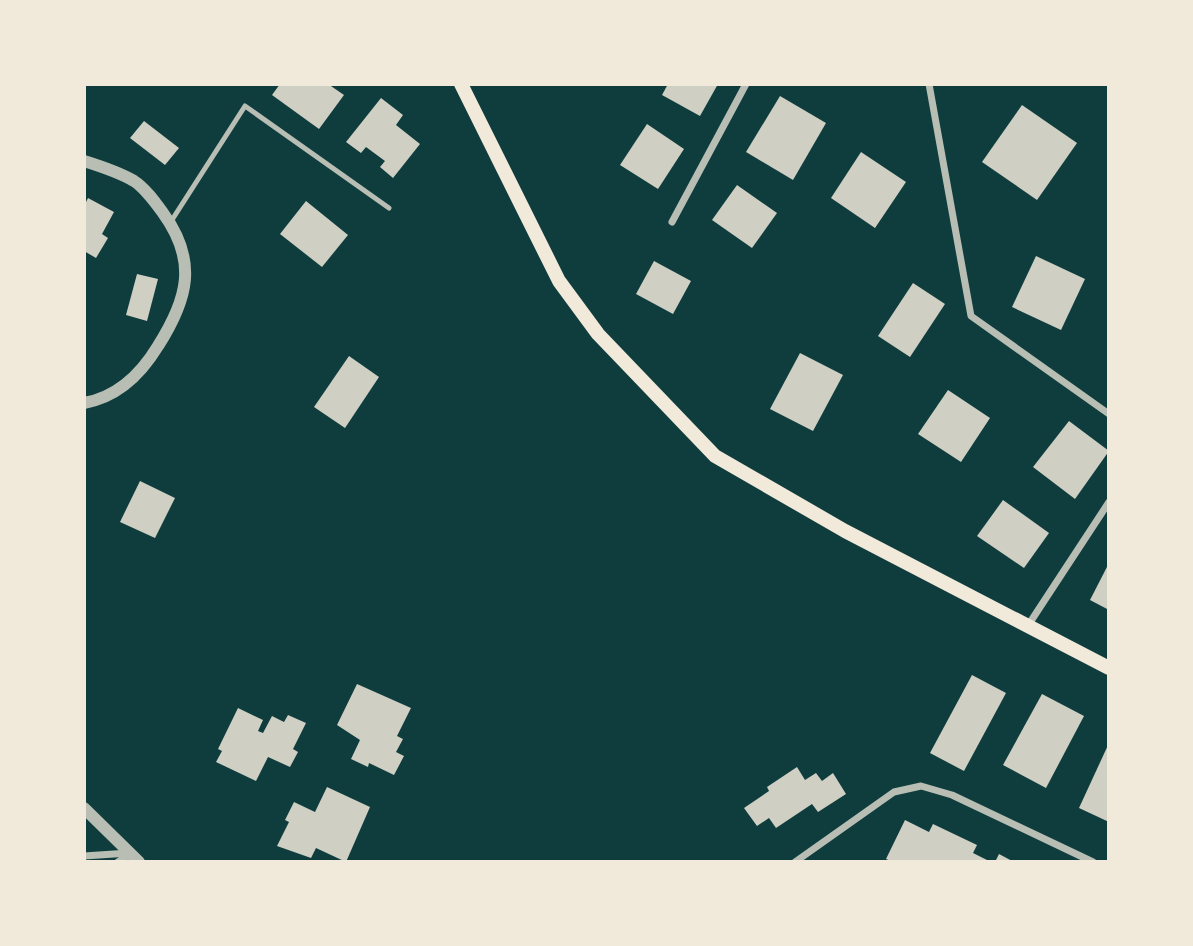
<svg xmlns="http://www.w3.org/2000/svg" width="1193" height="946" viewBox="0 0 1193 946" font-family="'Work Sans',sans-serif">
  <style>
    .building { fill: #cfcfc3 }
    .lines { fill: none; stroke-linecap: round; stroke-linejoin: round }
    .service { stroke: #b8beb3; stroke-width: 5 }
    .minor { stroke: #b8beb3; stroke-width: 7 }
    .tertiary { stroke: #b8beb3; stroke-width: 12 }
    .secondary { stroke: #f1e9da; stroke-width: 14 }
  </style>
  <rect width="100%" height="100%" fill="#0f3d3e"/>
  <g class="building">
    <path d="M280,84H328L344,95L319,129L272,95Z"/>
    <path d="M668,84H718L700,116L662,95Z"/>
    <path d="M780,96L826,123L793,180L746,152Z"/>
    <path d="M381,98L403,115L396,125L420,144L393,178L380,167L385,161L366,147L361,153L346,142Z"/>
    <path d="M1022,105L1077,143L1037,200L982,162Z"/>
    <path d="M144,121L179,148L165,165L130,138Z"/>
    <path d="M647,124L684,149L658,189L620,165Z"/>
    <path d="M861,152L906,182L875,228L831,198Z"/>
    <path d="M737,185L777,213L752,248L712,220Z"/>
    <path d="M88,198L114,212L102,234L108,238L96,258L84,251V206Z"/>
    <path d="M306,201L348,235L322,267L280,234Z"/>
    <path d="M1036,256L1085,279L1061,330L1012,307Z"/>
    <path d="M654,261L691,281L673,314L636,294Z"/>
    <path d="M137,274L158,279L147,321L126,315Z"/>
    <path d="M913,283L945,304L910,357L878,336Z"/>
    <path d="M800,353L843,375L813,431L770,409Z"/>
    <path d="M349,356L379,377L345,428L314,407Z"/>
    <path d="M948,390L990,418L961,462L918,434Z"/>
    <path d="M1069,421L1109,451L1075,499L1033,467Z"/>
    <path d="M140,481L175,498L155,538L120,522Z"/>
    <path d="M1003,500L1049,533L1024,568L977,536Z"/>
    <path d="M1109,563V610L1090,600Z"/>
    <path d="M972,675L1006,693L964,771L930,753Z"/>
    <path d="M357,684L411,708L397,736L403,739L396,752L404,756L394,775L369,763L368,767L351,759L360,740L337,725Z"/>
    <path d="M1042,694L1084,716L1046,788L1003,765Z"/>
    <path d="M238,708L263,720L258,731L263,733L272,716L284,722L288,715L306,723L293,749L298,752L290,767L268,757L256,781L216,762L222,751L218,749Z"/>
    <path d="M1109,743V822L1079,808Z"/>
    <path d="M797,767L805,780L816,773L822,781L833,773L846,794L818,812L812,804L776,828L769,818L757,826L744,808L769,791L767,787Z"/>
    <path d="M327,787L370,807L346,862L316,848L311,858L277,846L289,822L285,820L294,802L315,812Z"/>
    <path d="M905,820L929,832L933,824L977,845L973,853L991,862H893L886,859Z"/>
    <path d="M999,854L1014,862H995Z"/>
  </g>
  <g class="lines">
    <path class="service" d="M170,223L245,106L389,208"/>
    <g class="minor">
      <path d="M929,84L971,316L1109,414"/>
      <path d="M672,222L746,84"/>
      <path d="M1029,624L1109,502"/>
      <path d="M84,856L129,853"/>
      <path d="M118,862L130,854"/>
      <path d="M795,862L894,792L921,786L952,795L1093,862"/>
    </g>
    <g class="tertiary">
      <path d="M84,161C100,166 119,172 134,181C145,188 155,202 163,213C198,261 188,299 158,346C141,374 118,397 84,403"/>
      <path d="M84,808L139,862"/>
    </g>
    <path class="secondary" d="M461,84L559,281L598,334L715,456L845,531L1109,668"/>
  </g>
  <rect width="1193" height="946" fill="none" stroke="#f1e9da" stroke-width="172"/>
</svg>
